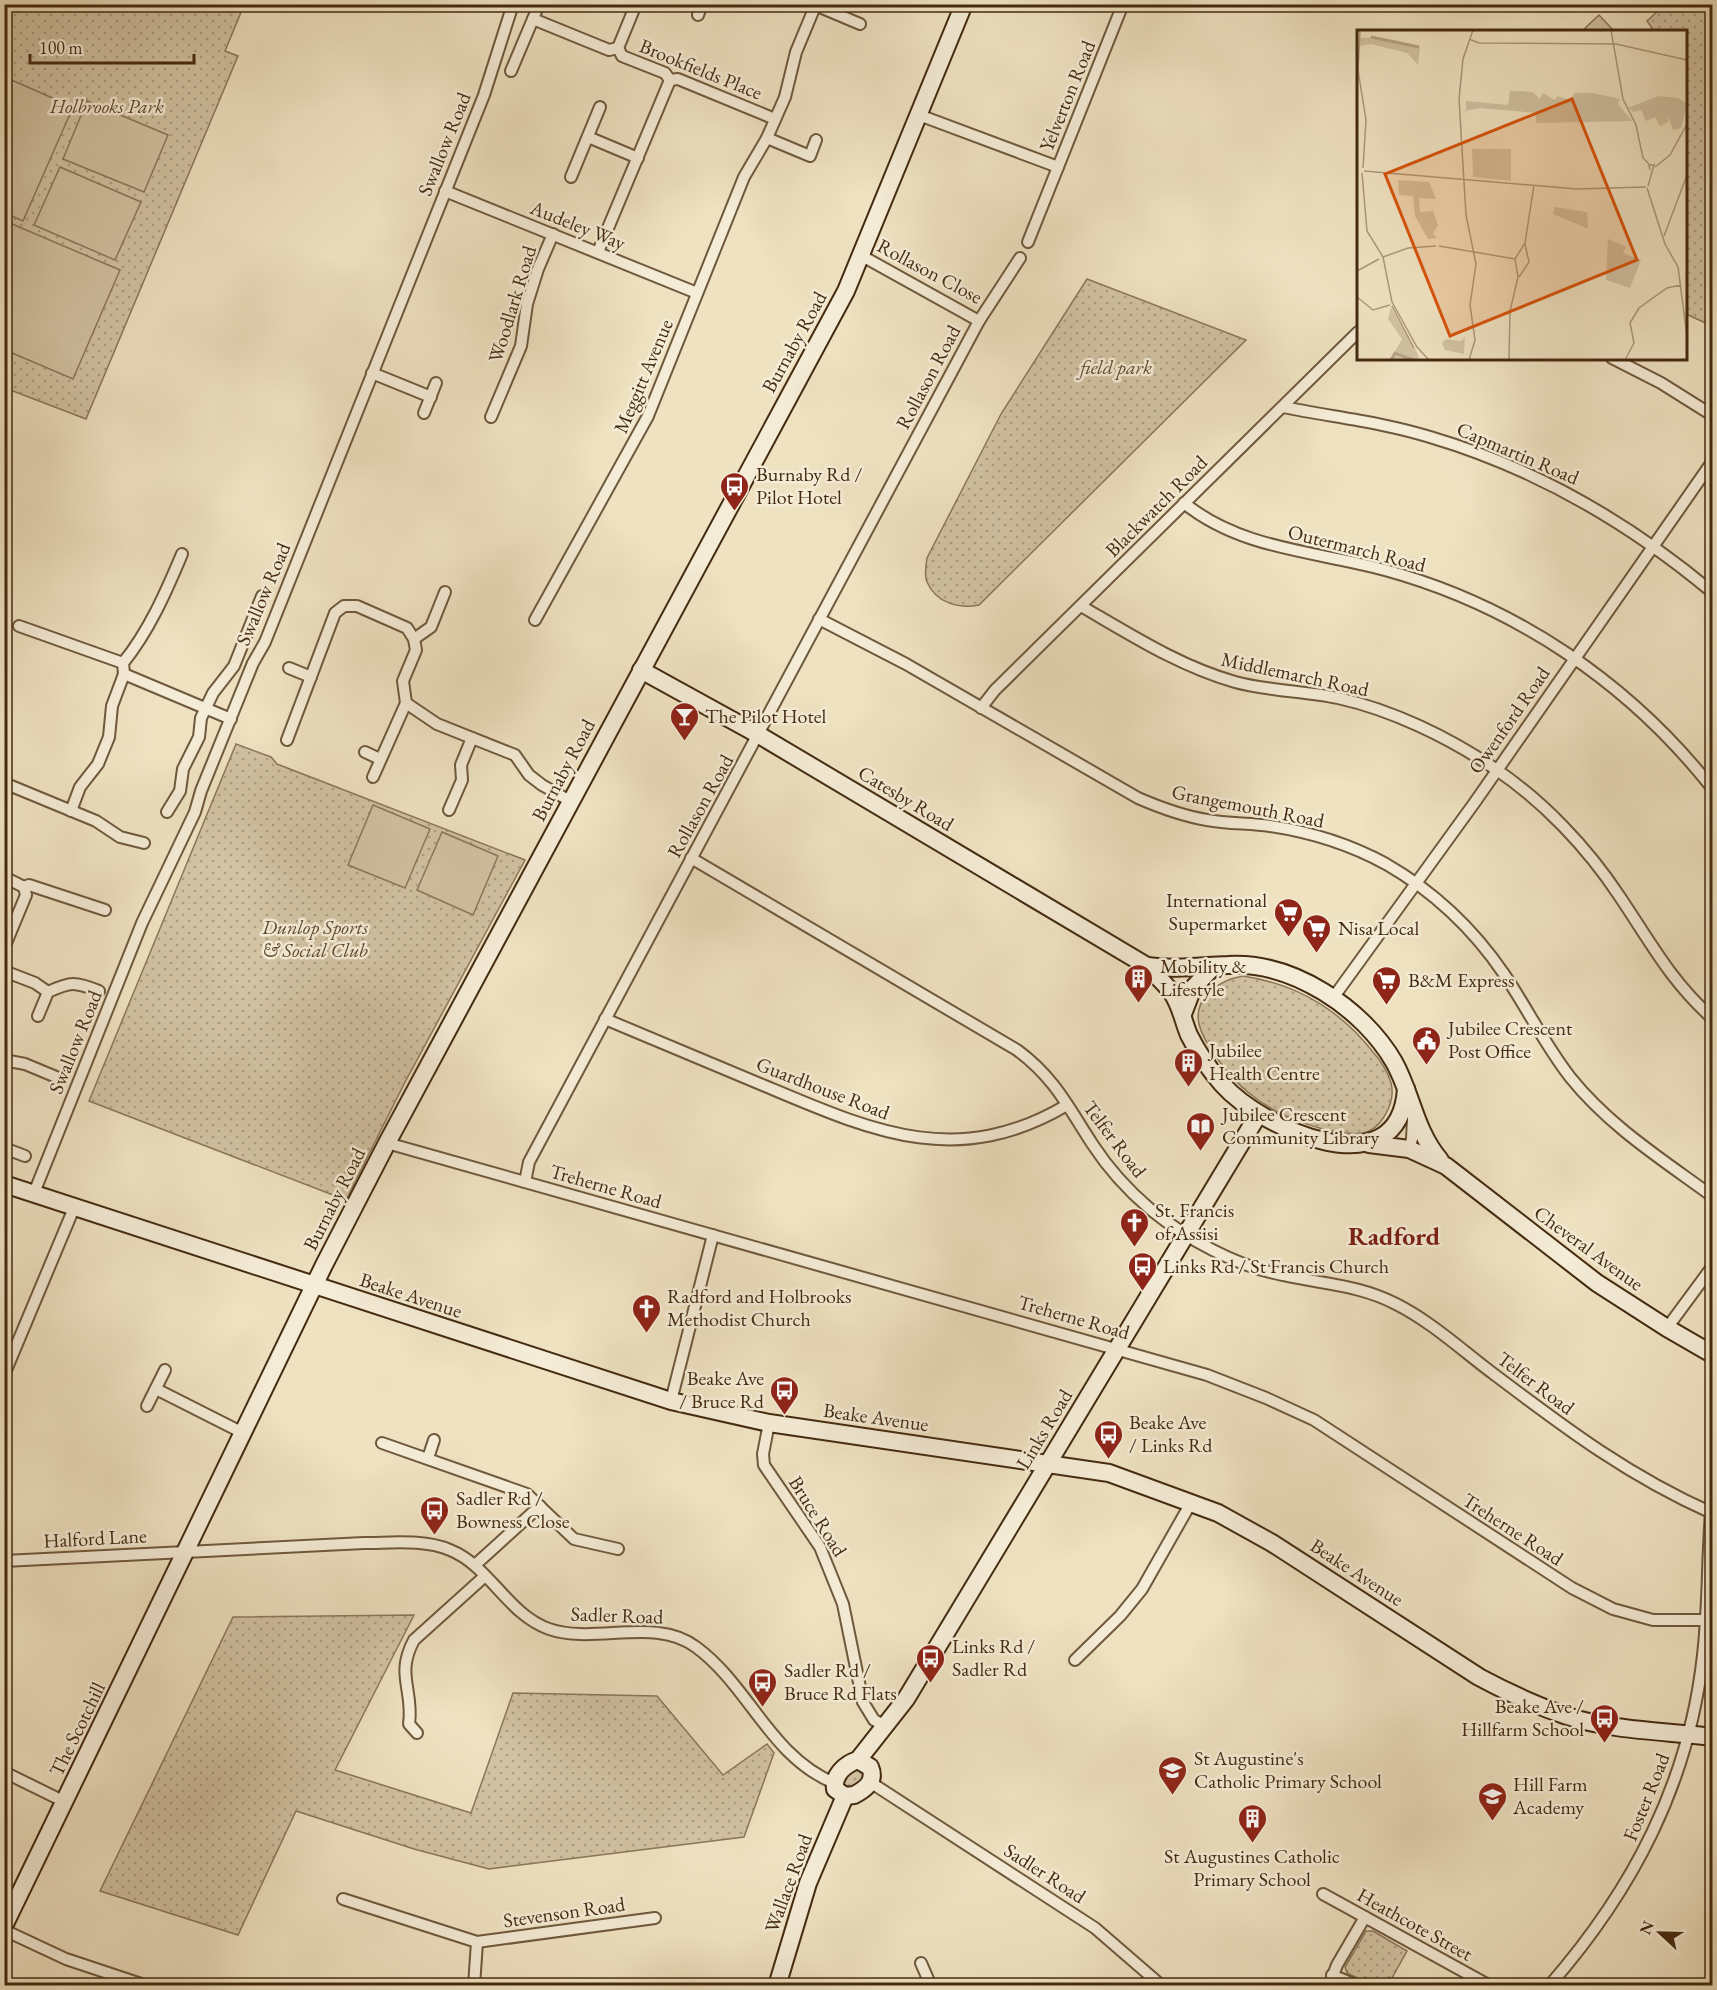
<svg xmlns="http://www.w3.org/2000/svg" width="1717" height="1990" viewBox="0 0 1717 1990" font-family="'EB Garamond',serif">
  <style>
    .green { fill: url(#green-dots); stroke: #8b775a; stroke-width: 1.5 }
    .pitch { fill: #d2c3a3; stroke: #8b775a; stroke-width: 1.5 }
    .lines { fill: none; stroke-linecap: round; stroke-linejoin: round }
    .street-casing { stroke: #6f593c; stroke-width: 14 }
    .secondary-casing { stroke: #442b10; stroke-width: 20 }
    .street { stroke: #f5ecd7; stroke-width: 10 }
    .secondary { stroke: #f5ecd7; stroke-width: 16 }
    .labels { text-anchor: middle; stroke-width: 5; stroke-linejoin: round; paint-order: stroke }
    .street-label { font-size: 20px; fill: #442b10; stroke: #f5ecd7 }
    .park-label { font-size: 20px; font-style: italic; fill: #60492d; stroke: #f5ecd7 }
    .poi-label { font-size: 20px; fill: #442b10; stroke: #f5ecd7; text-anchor: start }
    .district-label { font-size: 26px; font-weight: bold; fill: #7a1f14; stroke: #f5ecd7 }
    .inset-river { fill: none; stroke: #b5a485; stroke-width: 3 }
    .inset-road { fill: none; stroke: #ab997a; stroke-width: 1.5 }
    .view { fill: #d8540c; fill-opacity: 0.15; stroke: #d8540c; stroke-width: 3 }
    .inset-edge { fill: none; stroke: #442b10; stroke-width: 3 }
  </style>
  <defs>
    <pattern id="green-dots" width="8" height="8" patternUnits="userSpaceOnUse" patternTransform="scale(1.5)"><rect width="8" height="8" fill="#d2c3a3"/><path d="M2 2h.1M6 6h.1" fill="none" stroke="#ac9f83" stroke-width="1.8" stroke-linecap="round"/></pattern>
  </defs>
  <rect width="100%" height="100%" fill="#efe2c1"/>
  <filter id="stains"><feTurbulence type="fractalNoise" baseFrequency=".00333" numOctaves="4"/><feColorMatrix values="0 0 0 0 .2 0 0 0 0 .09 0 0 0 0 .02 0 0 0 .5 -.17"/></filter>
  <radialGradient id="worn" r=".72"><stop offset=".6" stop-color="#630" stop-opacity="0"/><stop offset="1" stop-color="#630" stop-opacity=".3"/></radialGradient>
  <g class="green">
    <path d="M1665,4L1712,5V326L1686,314V32L1649,31L1652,28L1647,21Z"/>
    <path d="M5,5H244L225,51L238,56L86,419L5,388L4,27L7,25Z"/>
    <path d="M1087,279L1246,340L979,605C959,609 936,603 927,582C924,576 926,565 927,558L1001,414Z"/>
    <path d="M236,744L271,757L277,764L525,860L404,1084L346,1200L89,1101Z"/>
    <path d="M1243,976C1296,984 1340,1010 1373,1052C1380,1060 1388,1072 1391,1083C1396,1101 1382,1130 1362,1133C1351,1135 1337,1132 1326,1130C1298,1122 1272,1112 1249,1093C1232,1080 1204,1045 1199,1024C1193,997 1220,980 1243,976Z"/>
    <path d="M414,1615L335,1770L471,1813L513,1693L657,1696L723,1775L767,1744L774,1753L744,1837L489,1869L414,1849L296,1811L238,1935L100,1891L233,1617Z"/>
    <path d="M862,1768L865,1778L852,1789H844L841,1779L854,1769Z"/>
    <path d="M1366,1931H1373L1407,1951L1388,1985H1372L1347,1973L1345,1967Z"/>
  </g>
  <g class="pitch">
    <path d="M1599,15L1614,31H1582Z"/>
    <path d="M7,78L73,107L23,221L5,213Z"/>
    <path d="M87,101L168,135L144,192L63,159Z"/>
    <path d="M60,167L141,202L115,260L34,225Z"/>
    <path d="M5,221L120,270L73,379L5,350Z"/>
    <path d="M373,805L430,829L405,888L348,865Z"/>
    <path d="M442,832L498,856L473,915L417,890Z"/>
  </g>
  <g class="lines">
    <defs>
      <g id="street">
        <path d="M539,4L533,19L609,50L618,48"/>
        <path d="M815,5L860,24"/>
        <path d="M698,15L702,4"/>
        <path d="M618,48L622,56L665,73L670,80L678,79L775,119"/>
        <path d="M618,48L636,4"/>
        <path d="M511,71L533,19"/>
        <path d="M919,115L1058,167L1123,4"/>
        <path d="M588,137L638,158"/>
        <path d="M767,138L810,156L816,140"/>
        <path d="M571,177L600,107"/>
        <path d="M445,191L697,293"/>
        <path d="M1028,242L1058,167"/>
        <path d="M598,252L670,80"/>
        <path d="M862,256L979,321"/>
        <path d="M1612,358L1661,383L1712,415"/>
        <path d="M372,373L431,397"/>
        <path d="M1283,407C1332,417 1382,422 1430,437C1535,468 1628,522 1712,592"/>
        <path d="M424,413L436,383"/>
        <path d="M491,417L521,346L527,304L538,269L553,234"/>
        <path d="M1184,503C1242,550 1317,551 1385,570C1516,606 1629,683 1712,788"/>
        <path d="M1081,606C1131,635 1179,666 1235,682C1268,691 1304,691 1338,698C1392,710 1448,737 1494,768C1543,801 1587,847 1620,897C1651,943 1670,980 1712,1018"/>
        <path d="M819,619L906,664L1138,798C1161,808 1183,816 1207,820C1228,824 1249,823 1270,826C1310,832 1351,845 1386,864C1433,891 1474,930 1504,974C1527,1008 1545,1045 1570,1077C1609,1126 1663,1160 1712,1196"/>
        <path d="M535,620L648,416L744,177L767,138L785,97L796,52L816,4"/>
        <path d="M19,626L123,663L124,674L231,719"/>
        <path d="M414,639L431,627L445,592"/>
        <path d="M123,663C149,631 166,592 182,554"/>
        <path d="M289,668L311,677"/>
        <path d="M981,708L995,690L1358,332"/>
        <path d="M287,740L335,613L344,606H357L407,628L414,639L416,650L403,681L406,703L437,724L515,755L529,775L542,785L570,801"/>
        <path d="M365,752L380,759"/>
        <path d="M373,777L406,703"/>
        <path d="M4,783L96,821L120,837L144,843"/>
        <path d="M449,810L462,780L461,765L472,738"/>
        <path d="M71,811L80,787L98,764L109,737L112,706L124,674"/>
        <path d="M167,812L180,791L183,769L199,737L201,718L213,693L234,666L262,596"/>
        <path d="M691,858L1017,1050C1055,1078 1068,1107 1093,1145C1108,1168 1129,1191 1150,1209C1187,1239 1235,1266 1283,1275C1322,1284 1360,1285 1396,1304C1432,1322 1464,1352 1495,1375C1568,1430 1629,1476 1712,1513"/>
        <path d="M4,877L24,887L29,885L105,910"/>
        <path d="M4,948L26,895L24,887"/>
        <path d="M4,971L35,983L48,992"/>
        <path d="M1333,998L1475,802L1712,462"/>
        <path d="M38,1016L48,992C72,981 74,982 99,991"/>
        <path d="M605,1019C658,1041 712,1064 765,1086C872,1131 957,1170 1067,1105"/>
        <path d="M4,1060L25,1064L61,1079"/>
        <path d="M387,1143L1207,1375L1266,1398L1314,1420L1572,1588L1613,1609L1653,1620H1706"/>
        <path d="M4,1148L25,1156"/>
        <path d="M1409,1149L1412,1139L1413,1118"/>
        <path d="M525,1182L529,1162L979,321L1020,258"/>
        <path d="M34,1193L142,923L195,812L201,791L253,663L265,642L484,95L513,4"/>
        <path d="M1667,1328L1712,1267"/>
        <path d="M4,1375L74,1208"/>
        <path d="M156,1389L245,1434"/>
        <path d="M671,1401L713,1235"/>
        <path d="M147,1406L165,1370"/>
        <path d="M769,1423L763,1454L764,1465L820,1547L843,1604L863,1702L874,1720L886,1726"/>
        <path d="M382,1443L527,1494L574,1539L618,1549"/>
        <path d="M428,1458L434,1440"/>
        <path d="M4,1561L364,1543C391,1543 424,1539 450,1550C490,1566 507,1614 549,1629C595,1645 655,1616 696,1647C749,1686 770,1756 834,1783"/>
        <path d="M475,1565L540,1506"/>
        <path d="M1075,1660L1120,1616L1142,1589L1192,1501"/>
        <path d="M417,1733L409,1724C414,1690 395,1675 414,1640L485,1576"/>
        <path d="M4,1772L65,1802"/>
        <path d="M870,1782L1095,1928L1162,1986"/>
        <path d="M1323,1894L1490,1986"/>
        <path d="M343,1899L477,1942L655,1918"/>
        <path d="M4,1930L66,1959L147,1986"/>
        <path d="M921,1963L931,1986"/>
        <path d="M1332,1975L1356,1985"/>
        <path d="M474,1986L477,1942"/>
        <path d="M1329,1986L1337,1965L1365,1917"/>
        <path d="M1549,1986C1633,1890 1689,1783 1703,1655C1709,1604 1707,1551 1712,1500"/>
      </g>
      <g id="secondary">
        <path d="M641,670L759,735L1147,966C1155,975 1165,983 1172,993C1181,1006 1183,1021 1189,1035C1198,1053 1209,1069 1222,1084C1262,1129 1399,1191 1406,1089"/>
        <path d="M1147,966C1175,970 1200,966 1228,965C1292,961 1363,1008 1394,1062C1412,1094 1415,1131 1440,1160"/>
        <path d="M1183,1014L1193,988L1212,968"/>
        <path d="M1369,1144L1409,1149L1446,1166L1597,1283L1667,1328L1712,1354"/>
        <path d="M4,1184L671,1401L769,1423L1109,1473L1218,1513L1272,1543L1479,1677C1507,1692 1537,1706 1567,1716C1613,1731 1665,1731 1712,1737"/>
        <path d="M858,1760L906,1699L1258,1115"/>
        <path d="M858,1760L870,1767C876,1781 866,1789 854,1795L845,1796L835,1789C833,1775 845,1764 858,1760Z"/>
        <path d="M4,1926L324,1265L387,1143L846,291L964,4"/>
        <path d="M777,1986L808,1883L845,1796"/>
      </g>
    </defs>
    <use href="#street" class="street-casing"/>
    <use href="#secondary" class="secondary-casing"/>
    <use href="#street" class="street"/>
    <use href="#secondary" class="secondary"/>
  </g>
  <defs>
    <symbol id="bus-pin" viewBox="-11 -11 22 30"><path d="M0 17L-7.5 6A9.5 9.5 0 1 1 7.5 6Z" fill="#8f2418" stroke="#f5ecd7"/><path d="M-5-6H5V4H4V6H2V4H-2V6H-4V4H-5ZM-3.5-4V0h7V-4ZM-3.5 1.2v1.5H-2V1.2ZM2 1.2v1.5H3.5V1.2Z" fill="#fff"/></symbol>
    <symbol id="bar-pin" viewBox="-11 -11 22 30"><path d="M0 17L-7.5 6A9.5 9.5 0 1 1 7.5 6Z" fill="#8f2418" stroke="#f5ecd7"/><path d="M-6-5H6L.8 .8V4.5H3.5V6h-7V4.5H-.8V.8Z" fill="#fff"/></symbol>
    <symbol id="supermarket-pin" viewBox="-11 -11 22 30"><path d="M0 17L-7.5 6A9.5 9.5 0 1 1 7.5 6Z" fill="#8f2418" stroke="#f5ecd7"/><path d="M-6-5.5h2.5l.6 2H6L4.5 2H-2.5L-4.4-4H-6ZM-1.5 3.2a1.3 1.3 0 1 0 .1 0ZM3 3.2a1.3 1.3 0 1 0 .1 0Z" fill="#fff"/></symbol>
    <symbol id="building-pin" viewBox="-11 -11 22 30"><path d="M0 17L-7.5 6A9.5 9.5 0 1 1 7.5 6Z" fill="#8f2418" stroke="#f5ecd7"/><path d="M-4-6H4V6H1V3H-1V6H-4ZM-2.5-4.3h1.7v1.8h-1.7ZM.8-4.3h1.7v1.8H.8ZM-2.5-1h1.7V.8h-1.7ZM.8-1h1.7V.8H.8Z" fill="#fff"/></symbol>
    <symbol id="civic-pin" viewBox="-11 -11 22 30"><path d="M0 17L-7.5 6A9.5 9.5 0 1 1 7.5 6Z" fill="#8f2418" stroke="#f5ecd7"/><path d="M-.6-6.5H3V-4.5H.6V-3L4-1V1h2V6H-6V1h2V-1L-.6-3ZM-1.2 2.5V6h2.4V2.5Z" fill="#fff"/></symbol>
    <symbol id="library-pin" viewBox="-11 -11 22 30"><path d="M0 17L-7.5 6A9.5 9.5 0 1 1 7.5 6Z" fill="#8f2418" stroke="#f5ecd7"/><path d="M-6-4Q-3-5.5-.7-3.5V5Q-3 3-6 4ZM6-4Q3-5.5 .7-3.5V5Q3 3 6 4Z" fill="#fff"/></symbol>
    <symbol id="church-pin" viewBox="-11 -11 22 30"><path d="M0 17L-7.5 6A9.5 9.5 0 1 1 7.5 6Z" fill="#8f2418" stroke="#f5ecd7"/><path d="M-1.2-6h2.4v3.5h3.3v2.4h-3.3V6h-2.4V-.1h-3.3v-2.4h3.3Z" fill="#fff"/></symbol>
    <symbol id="school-pin" viewBox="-11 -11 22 30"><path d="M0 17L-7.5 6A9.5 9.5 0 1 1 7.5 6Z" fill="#8f2418" stroke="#f5ecd7"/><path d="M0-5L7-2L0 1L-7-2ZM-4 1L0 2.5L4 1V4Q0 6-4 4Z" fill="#fff"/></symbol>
  </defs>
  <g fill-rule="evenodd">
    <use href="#bus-pin" x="718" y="470" width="33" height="45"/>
    <use href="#bar-pin" x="668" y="700" width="33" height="45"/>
    <use href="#supermarket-pin" x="1272" y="896" width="33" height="45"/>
    <use href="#supermarket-pin" x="1300" y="912" width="33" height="45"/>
    <use href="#building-pin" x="1122" y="962" width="33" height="45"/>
    <use href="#supermarket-pin" x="1370" y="964" width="33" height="45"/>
    <use href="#civic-pin" x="1410" y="1024" width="33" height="45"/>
    <use href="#building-pin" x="1172" y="1046" width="33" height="45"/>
    <use href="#library-pin" x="1184" y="1110" width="33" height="45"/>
    <use href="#church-pin" x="1118" y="1206" width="33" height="45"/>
    <use href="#bus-pin" x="1126" y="1250" width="33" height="45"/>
    <use href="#church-pin" x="630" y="1292" width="33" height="45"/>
    <use href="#bus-pin" x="768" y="1374" width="33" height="45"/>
    <use href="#bus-pin" x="1092" y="1418" width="33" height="45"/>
    <use href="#bus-pin" x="418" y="1494" width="33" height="45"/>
    <use href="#bus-pin" x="914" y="1642" width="33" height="45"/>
    <use href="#bus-pin" x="746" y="1666" width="33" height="45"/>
    <use href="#bus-pin" x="1588" y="1702" width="33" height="45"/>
    <use href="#school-pin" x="1156" y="1754" width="33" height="45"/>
    <use href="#school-pin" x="1476" y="1780" width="33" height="45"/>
    <use href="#building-pin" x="1236" y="1802" width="33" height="45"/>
  </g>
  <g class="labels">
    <g class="street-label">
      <text transform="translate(701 69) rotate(22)" y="7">Brookfields Place</text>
      <text transform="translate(1067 96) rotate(-68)" y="7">Yelverton Road</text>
      <text transform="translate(444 144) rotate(-68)" y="7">Swallow Road</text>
      <text transform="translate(578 225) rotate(22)" y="7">Audeley Way</text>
      <text transform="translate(930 271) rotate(28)" y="7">Rollason Close</text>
      <text transform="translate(512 304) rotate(-73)" y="7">Woodlark Road</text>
      <text transform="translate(794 342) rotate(-61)" y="7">Burnaby Road</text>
      <text transform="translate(643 376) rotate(-67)" y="7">Meggitt Avenue</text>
      <text transform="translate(928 377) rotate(-62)" y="7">Rollason Road</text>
      <text transform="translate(1518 453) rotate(23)" y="7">Capmartin Road</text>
      <text transform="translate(1156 506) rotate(-45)" y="7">Blackwatch Road</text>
      <text transform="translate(1357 548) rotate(14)" y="7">Outermarch Road</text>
      <text transform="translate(263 594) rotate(-67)" y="7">Swallow Road</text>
      <text transform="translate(1295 674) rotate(12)" y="7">Middlemarch Road</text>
      <text transform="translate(1509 720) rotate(-55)" y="7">Owenford Road</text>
      <text transform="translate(563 770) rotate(-62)" y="7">Burnaby Road</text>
      <text transform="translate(906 798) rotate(31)" y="7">Catesby Road</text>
      <text transform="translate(700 806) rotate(-61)" y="7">Rollason Road</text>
      <text transform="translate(1248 806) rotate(11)" y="7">Grangemouth Road</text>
      <text transform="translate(75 1042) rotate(-68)" y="7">Swallow Road</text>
      <text transform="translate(823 1088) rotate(21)" y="7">Guardhouse Road</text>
      <text transform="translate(1115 1139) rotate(53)" y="7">Telfer Road</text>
      <text transform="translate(606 1186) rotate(16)" y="7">Treherne Road</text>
      <text transform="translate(334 1199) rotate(-63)" y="7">Burnaby Road</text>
      <text transform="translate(1589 1248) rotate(36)" y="7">Cheveral Avenue</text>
      <text transform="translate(411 1295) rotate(18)" y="7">Beake Avenue</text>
      <text transform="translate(1074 1317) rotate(16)" y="7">Treherne Road</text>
      <text transform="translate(1536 1383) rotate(37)" y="7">Telfer Road</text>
      <text transform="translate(876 1417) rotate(8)" y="7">Beake Avenue</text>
      <text transform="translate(1044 1429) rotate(-59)" y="7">Links Road</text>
      <text transform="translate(818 1516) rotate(58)" y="7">Bruce Road</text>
      <text transform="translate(1513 1529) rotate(33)" y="7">Treherne Road</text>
      <text transform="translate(95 1538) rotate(-3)" y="7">Halford Lane</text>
      <text transform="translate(1357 1572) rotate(33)" y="7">Beake Avenue</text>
      <text transform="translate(617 1615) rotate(2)" y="7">Sadler Road</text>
      <text transform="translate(77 1729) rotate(-64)" y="7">The Scotchill</text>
      <text transform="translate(1646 1797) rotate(-68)" y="7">Foster Road</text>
      <text transform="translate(1045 1873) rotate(33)" y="7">Sadler Road</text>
      <text transform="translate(788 1883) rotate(-70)" y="7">Wallace Road</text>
      <text transform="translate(564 1912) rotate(-8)" y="7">Stevenson Road</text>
      <text transform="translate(1415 1924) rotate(29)" y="7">Heathcote Street</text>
    </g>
    <g class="park-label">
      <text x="107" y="113">Holbrooks Park</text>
      <text x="1116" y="374">field park</text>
      <text x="315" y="934">Dunlop Sports<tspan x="315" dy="23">&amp; Social Club</tspan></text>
    </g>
    <g class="poi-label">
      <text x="756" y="481">Burnaby Rd /<tspan x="756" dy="23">Pilot Hotel</tspan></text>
      <text x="705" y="723">The Pilot Hotel</text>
      <text x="1267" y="907" text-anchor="end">International<tspan x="1267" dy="23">Supermarket</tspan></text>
      <text x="1338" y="935">Nisa Local</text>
      <text x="1160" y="973">Mobility &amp;<tspan x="1160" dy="23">Lifestyle</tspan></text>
      <text x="1408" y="987">B&amp;M Express</text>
      <text x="1448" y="1035">Jubilee Crescent<tspan x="1448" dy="23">Post Office</tspan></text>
      <text x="1209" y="1057">Jubilee<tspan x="1209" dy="23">Health Centre</tspan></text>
      <text x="1222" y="1121">Jubilee Crescent<tspan x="1222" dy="23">Community Library</tspan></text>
      <text x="1155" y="1217">St. Francis<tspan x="1155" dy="23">of Assisi</tspan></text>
      <text x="1163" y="1273">Links Rd / St Francis Church</text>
      <text x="667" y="1303">Radford and Holbrooks<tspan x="667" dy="23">Methodist Church</tspan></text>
      <text x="764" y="1385" text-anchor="end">Beake Ave<tspan x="764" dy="23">/ Bruce Rd</tspan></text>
      <text x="1129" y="1429">Beake Ave<tspan x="1129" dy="23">/ Links Rd</tspan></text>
      <text x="456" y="1505">Sadler Rd /<tspan x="456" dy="23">Bowness Close</tspan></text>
      <text x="952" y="1653">Links Rd /<tspan x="952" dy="23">Sadler Rd</tspan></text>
      <text x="784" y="1677">Sadler Rd /<tspan x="784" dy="23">Bruce Rd Flats</tspan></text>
      <text x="1584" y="1713" text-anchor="end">Beake Ave /<tspan x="1584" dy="23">Hillfarm School</tspan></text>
      <text x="1194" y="1765">St Augustine's<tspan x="1194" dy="23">Catholic Primary School</tspan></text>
      <text x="1513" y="1791">Hill Farm<tspan x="1513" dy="23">Academy</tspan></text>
      <text x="1252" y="1863" text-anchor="middle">St Augustines Catholic<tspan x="1252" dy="23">Primary School</tspan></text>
    </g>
    <g class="district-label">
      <text x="1394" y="1245">Radford</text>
    </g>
  </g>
  <g transform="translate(1357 30)">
    <rect width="330" height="330" fill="#efe2c1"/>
    <path d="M17,7L63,17L61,35L50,23L14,14L2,16L3,8ZM153,61L176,62L183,69L186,63L198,70L200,66L213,70L218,63H236L263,69L261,74L275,91L179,93V83L122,78L103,82L109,80V71L151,75ZM115,119H154V151L116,147ZM41,150L72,152L79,169L62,168L63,182L76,181L81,195L76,204L80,208L71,209L58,186L56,166L42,165ZM198,177L230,182L231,199L196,184ZM251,209L269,217L266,223L284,230L273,258L249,250ZM34,277L62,326L60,330H33L45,309L31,289ZM108,307L107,324L88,320L85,313L89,309L104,311Z" fill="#d2c3a3"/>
    <path d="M301,66L321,68L330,74L324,98L316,100L311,86V92L303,96L298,87L289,91L284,80L277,82L271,78Z" fill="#d2c3a3"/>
    <path d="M153 71a10 10 0 1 1 20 0a10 10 0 1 1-20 0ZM183,72L208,73V80H195L209,81V90H203L202,81V90H182Z" fill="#d2c3a3"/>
    <path class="inset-river" d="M14,7L62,17M34,330L38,323L56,330"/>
    <path class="inset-road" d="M3,0L1,40L9,90L6,138M254,0L266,69L279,95L286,128L292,134M112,9L122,13L259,14L330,30M298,137L313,125L330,94M7,141L220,159L289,157M5,143L10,201L26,227L35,272L60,317L72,330M291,156L297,135H292L293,140M290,158L308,214L321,237L330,306M307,206L330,145M82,216L158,229M26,227L51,218L79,216M0,241L22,229M162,247L172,232L168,214M0,267L16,280L33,275M35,276L57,318M112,330L118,310L113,275L119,234L109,185L102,69L106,29L116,0M152,330L153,281L161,247L158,229L168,213L177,155M268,330L277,313L273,293L282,278L310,258L324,255"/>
    <path class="view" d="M215,69L280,230L93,306L28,144Z"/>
    <rect width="330" height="330" class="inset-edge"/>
  </g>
  <rect width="1717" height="1990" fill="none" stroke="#efe2c1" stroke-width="24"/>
  <rect x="6" y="6" width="1705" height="1978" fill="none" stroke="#442b10" stroke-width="3"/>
  <rect x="12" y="12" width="1693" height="1966" fill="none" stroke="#442b10" stroke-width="1.5"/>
  <g transform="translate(1660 1933) rotate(292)" stroke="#f5ecd7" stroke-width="4.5" paint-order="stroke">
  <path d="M0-4.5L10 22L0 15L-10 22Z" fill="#442b10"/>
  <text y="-9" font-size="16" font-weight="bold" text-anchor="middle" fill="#442b10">N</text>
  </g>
  <path d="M30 54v9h164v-9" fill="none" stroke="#442b10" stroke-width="3"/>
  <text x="39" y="54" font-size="18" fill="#442b10" stroke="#f5ecd7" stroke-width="4.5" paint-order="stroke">100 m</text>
  <rect width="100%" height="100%" filter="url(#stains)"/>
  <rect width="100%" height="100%" fill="url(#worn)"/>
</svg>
